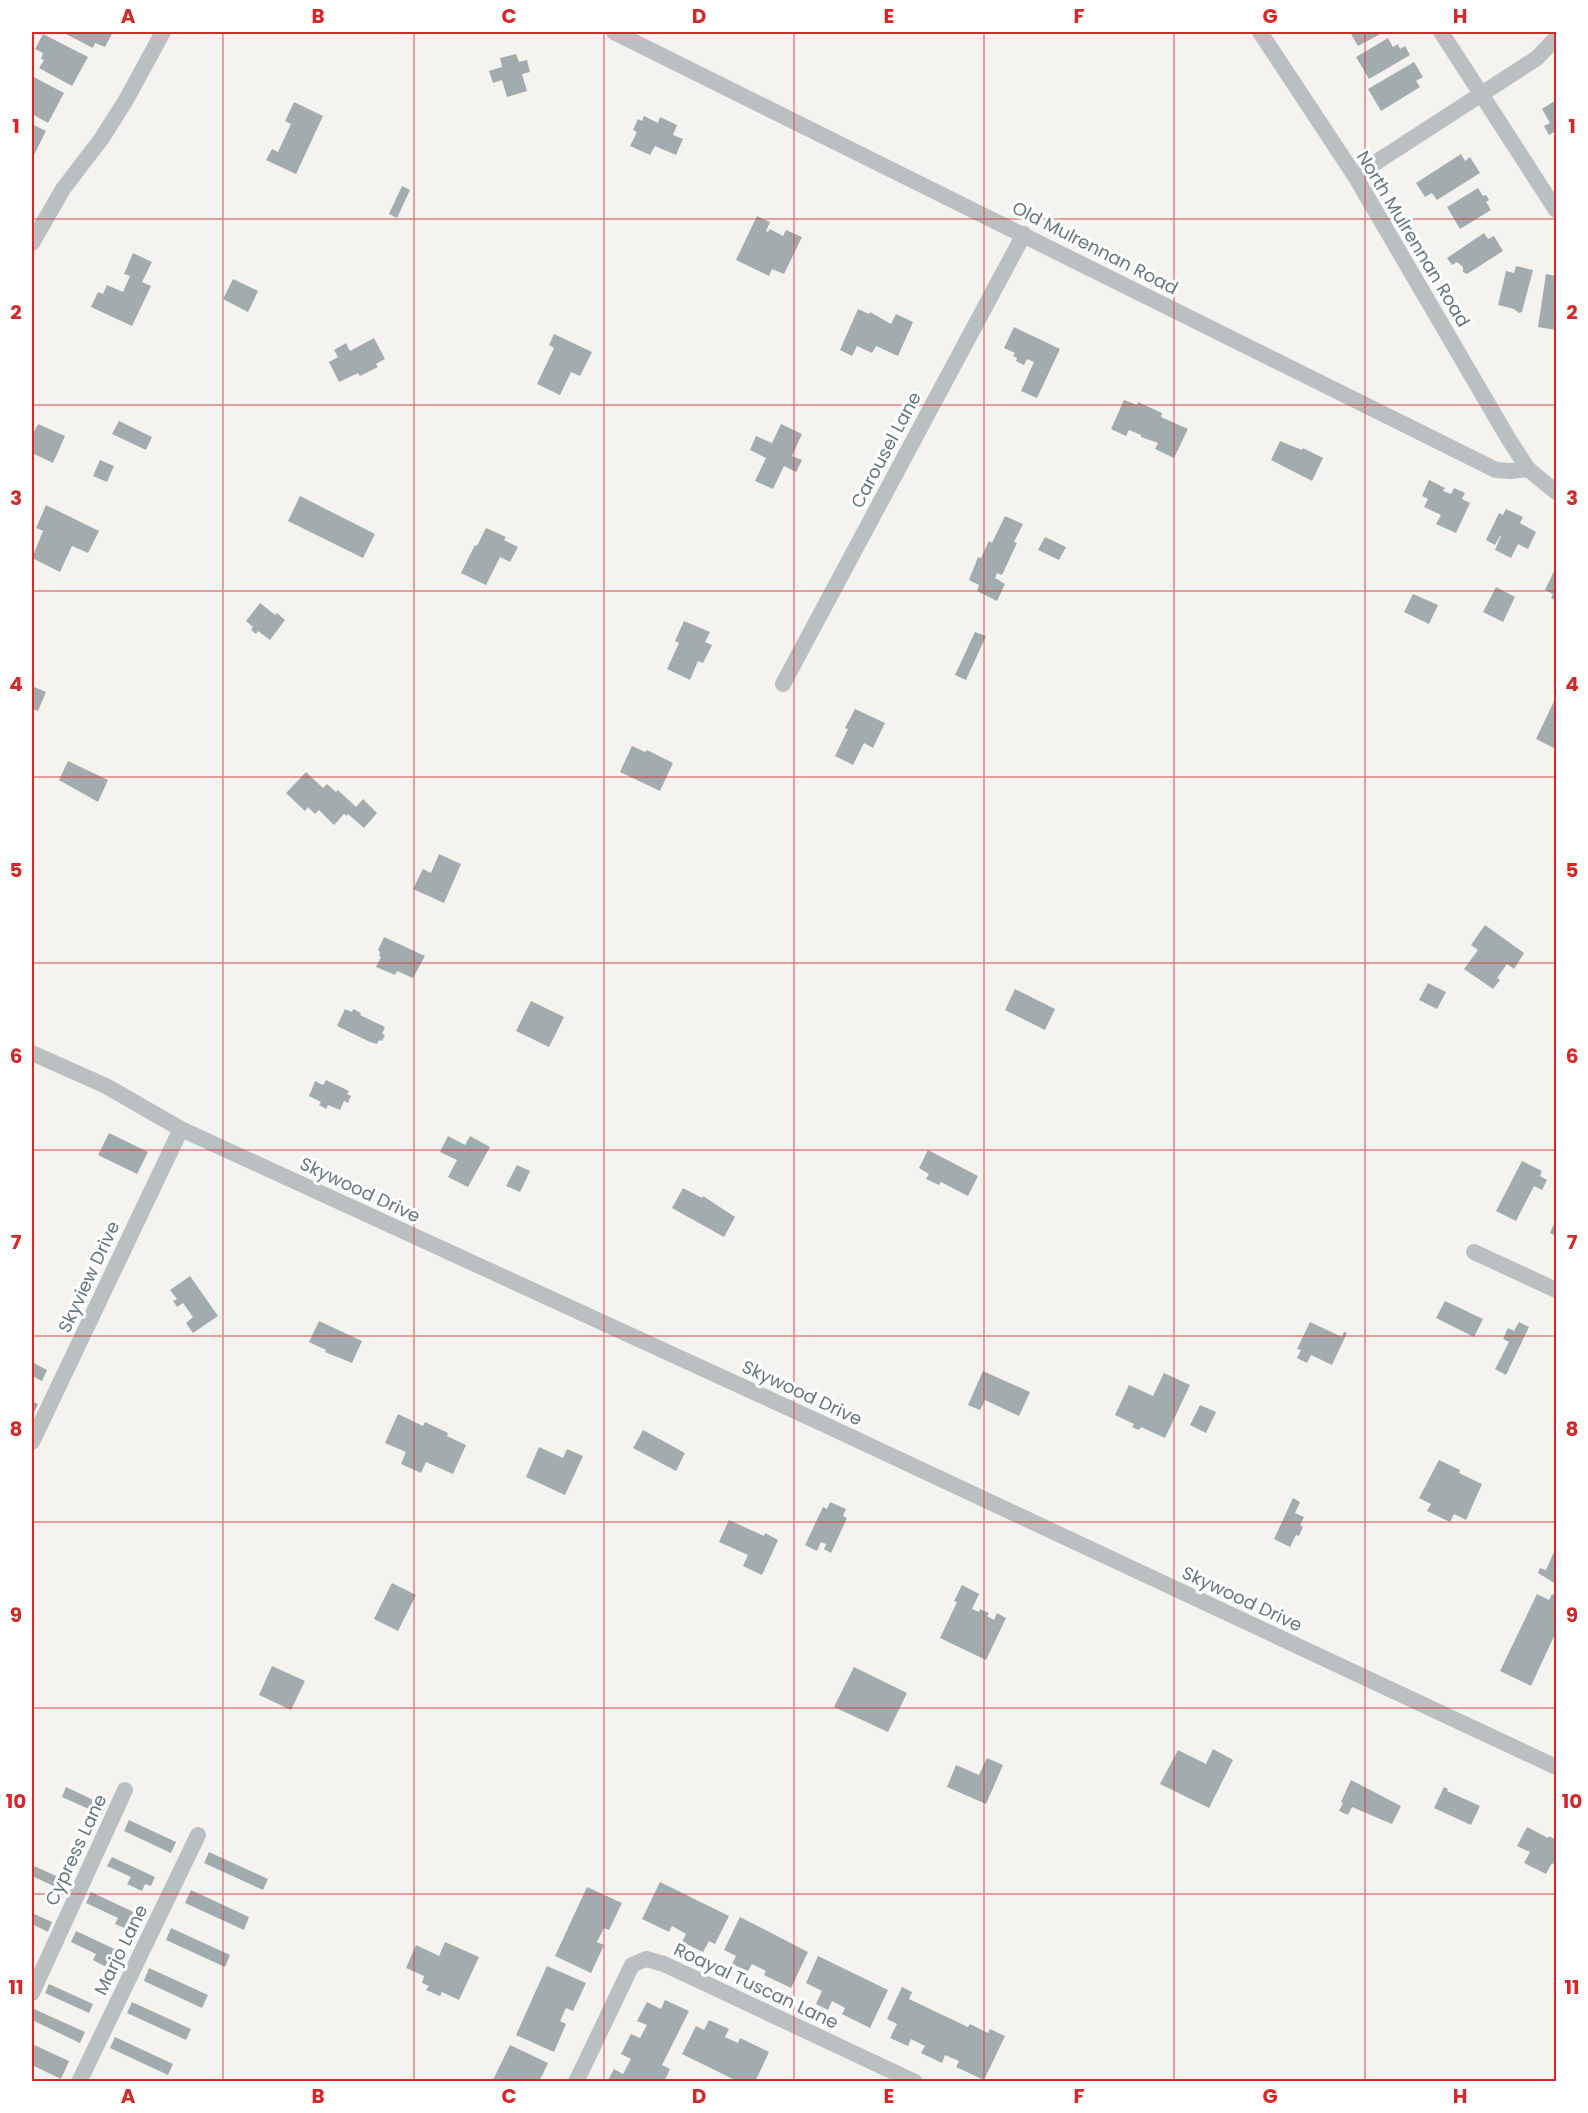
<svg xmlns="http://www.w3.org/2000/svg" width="1588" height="2113" viewBox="0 0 1588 2113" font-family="Poppins,sans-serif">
	<rect width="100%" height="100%" fill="#f4f3f0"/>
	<!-- building -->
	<path fill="#a2acaf" d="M62 32H113L105 47 95 43 93 48Z
		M1350 32H1384L1358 46Z
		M43 34 88 57 72 86 39 68 44 60 41 59 43 53 35 49Z
		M1388 38 1393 47 1398 44 1400 49 1405 46 1410 55 1369 79 1356 57Z
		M516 54 519 62 527 60 530 72 522 74 527 91 507 97 502 80 493 83 489 71 502 67 500 58Z
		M1414 62 1423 77 1416 81 1420 87 1381 111 1368 89Z
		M32 76 64 93 48 123 32 114Z
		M1556 100V131L1549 135 1544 126 1550 123 1542 109Z
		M294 102 323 116 296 174 266 160 272 149 278 152 291 124 285 121Z
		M644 116 658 123 660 117 677 125 673 135 683 139 676 155 655 146 650 155 630 146 637 132 633 130 638 119 642 121Z
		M32 124 46 131 32 159Z
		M1461 154 1465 161 1470 157 1480 173 1437 200 1432 193 1425 197 1416 183Z
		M402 186 410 190 397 218 389 214Z
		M1478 188 1483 196 1486 195 1489 200 1486 202 1491 210 1460 229 1447 207Z
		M757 216 770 222 766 231 768 232 770 229 783 236 786 230 802 237 784 274 772 269 769 276 736 260Z
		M1484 233 1488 239 1494 236 1503 251 1467 274 1463 272V267L1457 262 1452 265 1447 258Z
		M133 253 152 262 142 282 151 286 132 326 91 307 98 292 103 294 107 285 123 292 130 276 124 274Z
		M1516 266 1533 270 1522 312 1519 313 1514 309 1498 305 1506 271 1514 273Z
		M1546 274 1556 276V330L1538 327Z
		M233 279 258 291 248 312 223 299Z
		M858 309 869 314 870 312 891 324 896 314 913 322 898 356 876 346 872 353 857 346 852 356 840 350Z
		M1014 327 1060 349 1037 398 1021 391 1034 362 1027 359 1024 365 1016 361 1017 358 1013 356 1015 353 1004 348Z
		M554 334 592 352 580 376 571 372 560 395 537 384 554 348 549 345Z
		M374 338 385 359 376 364 378 367 360 376 358 373 339 382 329 362 338 357 334 350 346 343 350 351Z
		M1124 400 1137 405 1138 402 1162 413 1161 417 1188 429 1174 458 1155 449 1158 443 1141 437V435L1129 430 1126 436 1111 429Z
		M119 421 152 437 146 450 112 434Z
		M38 424 65 436 53 463 32 453V435Z
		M781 424 802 434 792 456 802 460 796 472 784 466 773 489 755 481 766 458 750 450 756 436 772 443Z
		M1280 441 1302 450 1303 448 1323 458 1312 481 1271 460Z
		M100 460 114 466 107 482 93 476Z
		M1429 480 1445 488 1443 491 1451 494 1454 488 1465 493 1462 499 1470 503 1456 533 1436 524 1441 515 1424 507 1428 499 1422 496Z
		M300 496 375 534 363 558 288 521Z
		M46 505 99 531 88 553 72 546 60 572 32 558 43 531 36 528Z
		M1506 509 1523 517 1520 523 1536 532 1528 549 1518 544 1511 558 1495 550 1501 536H1500L1495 545 1486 540 1499 513 1503 515Z
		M1005 516 1023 524 1014 542 1017 543 1002 575 997 573 995 578 1005 584 997 601 977 591 979 585 969 580 978 557 981 558 989 541 992 543Z
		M486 528 506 537 504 540 518 547 510 562 500 557 486 585 461 573 475 545 477 546Z
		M1045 537 1066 547 1059 560 1038 550Z
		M1556 567V601L1551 598 1553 594 1545 590Z
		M1496 587 1515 597 1503 622 1483 612Z
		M1413 594 1438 605 1429 624 1404 612Z
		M260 603 275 615 277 613 285 620 270 640 258 631 256 634 251 630 253 627 246 621Z
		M684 621 710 632 705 642 712 645 703 663 698 661 690 680 667 669 679 643 675 641Z
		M975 632 986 636 966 680 955 675Z
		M32 686 46 692 38 711 32 709Z
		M1556 697V749L1536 739Z
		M855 709 885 723 873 748 864 743 853 765 835 756 848 729 845 728Z
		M632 746 645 752 647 750 673 763 660 791 620 772Z
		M68 761 108 780 98 802 59 780Z
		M306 772 323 788 327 784 336 792 338 790 356 807 363 799 377 813 364 828 348 814 347 816 344 814 334 825 319 810 315 814 308 807 305 811 286 793Z
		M439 854 461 864 444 903 413 889 423 869 431 873Z
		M1485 925 1524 953 1514 969 1507 964 1497 978 1500 980 1493 989 1464 969 1478 950 1471 945Z
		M384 937 425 956 413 978 397 971 395 975 376 967 381 957 379 956 380 952 378 950Z
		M1428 983 1446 992 1437 1009 1419 1000Z
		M1015 989 1055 1009 1045 1030 1005 1010Z
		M531 1001 564 1017 549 1047 516 1031Z
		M345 1009 352 1012 353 1009 361 1013 360 1015 385 1027 382 1034 385 1035 382 1041 379 1040 377 1044 370 1042 337 1026Z
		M326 1080 349 1091 347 1094 351 1096 348 1103 344 1101 340 1110 328 1105 326 1109 319 1105 321 1102 309 1096 315 1081 323 1085Z
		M109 1133 148 1152 137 1174 98 1155Z
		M448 1136 465 1145 470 1136 490 1147 468 1187 448 1177 457 1160 440 1152Z
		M928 1150 978 1176 968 1196 941 1182 939 1185 926 1179 929 1174 919 1168Z
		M1522 1161 1542 1171 1540 1176 1547 1180 1542 1190 1534 1186 1516 1221 1496 1211Z
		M517 1165 530 1171 520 1192 506 1186Z
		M683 1188 702 1198 703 1196 735 1217 724 1237 672 1208Z
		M1556 1219V1236L1550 1233Z
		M190 1276 218 1316 193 1333 186 1323 193 1317 183 1303 177 1307 173 1301 177 1299 170 1290Z
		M1445 1301 1483 1319 1474 1337 1436 1318Z
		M319 1321 362 1341 352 1363 325 1352 326 1350 309 1342Z
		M1310 1322 1342 1337 1344 1332 1347 1333 1332 1365 1311 1355 1307 1363 1297 1358 1301 1350 1297 1349Z
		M1519 1322 1529 1327 1506 1375 1495 1369 1509 1342 1503 1339 1508 1328 1514 1331Z
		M32 1362 47 1370 42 1381 32 1376Z
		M983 1371 1030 1392 1019 1416 985 1400 980 1410 968 1405Z
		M1164 1373 1190 1385 1165 1438 1141 1427 1139 1430 1132 1427 1134 1424 1115 1415 1129 1385 1153 1396Z
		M32 1401 38 1404 32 1417Z
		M1200 1405 1216 1412 1206 1433 1190 1425Z
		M398 1414 423 1426 425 1422 448 1433 447 1436 466 1445 453 1474 426 1462 421 1473 401 1464 406 1452 385 1443Z
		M643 1430 685 1453 676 1471 633 1448Z
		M539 1447 563 1458 567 1449 583 1456 565 1495 526 1477Z
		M1439 1460 1460 1470 1459 1473 1482 1484 1466 1520 1454 1514 1450 1522 1427 1511 1431 1504 1419 1498Z
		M1293 1498 1300 1502 1295 1513 1304 1517 1300 1525 1303 1527 1299 1536 1296 1535 1290 1547 1274 1539Z
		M830 1502 846 1509 843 1516 847 1518 831 1553 824 1549 826 1544 821 1542 817 1551 805 1545 823 1507 827 1509Z
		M729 1520 764 1536 765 1533 778 1540 762 1575 743 1566 748 1555 719 1542Z
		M1556 1547V1584L1538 1573 1540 1568 1546 1570Z
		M392 1583 416 1595 398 1631 374 1619Z
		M962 1585 979 1594 972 1609 979 1612 980 1609 989 1613 987 1616 994 1620 997 1613 1006 1618 986 1660 940 1638 957 1602 954 1601Z
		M1537 1594 1549 1600 1552 1594 1556 1596V1632L1531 1686 1500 1671Z
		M272 1666 305 1681 291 1710 259 1695Z
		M854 1667 907 1693 888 1732 834 1707Z
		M1213 1749 1233 1760 1209 1808 1160 1784 1178 1750 1206 1764Z
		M987 1758 1003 1765 986 1804 947 1787 956 1765 979 1775Z
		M1351 1780 1401 1806 1392 1824 1352 1807 1348 1815 1339 1811 1343 1803 1341 1802Z
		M66 1787 106 1806 102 1815 62 1797Z
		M1444 1787 1448 1789 1447 1791 1480 1806 1471 1825 1434 1808Z
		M129 1820 176 1842 171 1853 124 1831Z
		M1527 1827 1548 1838 1549 1836 1556 1840V1866L1552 1863 1546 1874 1524 1863 1530 1852 1517 1846Z
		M209 1852 268 1879 263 1890 204 1863Z
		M112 1857 155 1877 151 1886 145 1884 142 1891 127 1884 131 1877 107 1866Z
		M32 1865 67 1881 62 1890 32 1876Z
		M660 1882 729 1916 715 1944 709 1941 703 1952 682 1942 686 1934 672 1926 669 1932 642 1919Z
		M587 1887 622 1903 609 1930 604 1928 597 1942 604 1945 591 1973 555 1956Z
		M191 1890 249 1917 244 1930 185 1903Z
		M91 1892 142 1916 140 1922 137 1927 132 1924 129 1930 115 1924 118 1918 86 1903Z
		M32 1913 52 1922 48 1932 32 1924Z
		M740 1917 808 1952 791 1988 764 1975 766 1971 752 1964 748 1971 732 1964 736 1956 724 1950Z
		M171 1928 230 1955 225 1967 166 1940Z
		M76 1931 123 1953 118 1964 111 1961 108 1968 93 1960 96 1954 71 1942Z
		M445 1942 479 1957 459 2000 442 1992 440 1996 426 1990 429 1986 422 1983 424 1976 406 1968 416 1945 439 1956Z
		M818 1956 888 1990 870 2028 842 2014 845 2008 832 2001 828 2010 816 2004 822 1991 806 1983Z
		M547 1966 586 1983 573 2011 566 2008 560 2021 566 2024 554 2052 516 2035Z
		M149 1968 208 1995 202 2008 144 1981Z
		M49 1984 93 2004 89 2013 45 1993Z
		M902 1987 912 1992 909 1999 968 2027 970 2024 988 2033 990 2029 1005 2036 984 2080 956 2067 959 2061 945 2055 942 2063 921 2053 925 2046 911 2039 908 2046 890 2038 897 2024 887 2019Z
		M665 2000 689 2011 662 2065 670 2069 664 2082H607L614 2069 623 2074 631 2059 621 2054 631 2034 640 2038 647 2025 637 2021 647 2002 661 2009Z
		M132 2002 191 2029 186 2040 127 2013Z
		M34 2009 85 2032 80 2043 32 2020Z
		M709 2020 729 2029 725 2037 738 2043 740 2038 769 2052 755 2082H739L682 2054 696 2026 704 2030Z
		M115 2037 173 2064 168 2075 110 2048Z
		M32 2044 69 2061 61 2079 32 2065Z
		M510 2045 548 2063 539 2082H492Z"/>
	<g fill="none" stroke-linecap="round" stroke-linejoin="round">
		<!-- street -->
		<path stroke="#bac0c2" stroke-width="16" d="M614 32 1496 470 1511 471 1528 469
			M1260 32 1355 176 1508 438 1528 469 1556 492
			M1441 32 1556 210
			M1355 176 1537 58 1556 38
			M32 243 63 189 102 138 126 100 163 32
			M783 684 1024 234
			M32 1053 106 1086 181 1129 817 1421 1556 1767
			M1474 1252 1556 1290
			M32 1442 181 1129
			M32 1993 125 1790
			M79 2082 198 1835
			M576 2082 632 1965 646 1959 664 1964 915 2082"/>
	</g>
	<!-- grid -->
	<path fill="none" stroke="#d62828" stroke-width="1.5" stroke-opacity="0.55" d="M223 32V2082M414 32V2082M604 32V2082M794 32V2082M984 32V2082M1174 32V2082M1365 32V2082M32 219H1556M32 405H1556M32 591H1556M32 777H1556M32 963H1556M32 1150H1556M32 1336H1556M32 1522H1556M32 1708H1556M32 1894H1556"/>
	<g text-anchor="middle" stroke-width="6" stroke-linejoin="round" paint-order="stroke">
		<!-- street labels -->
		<g font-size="18" fill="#64777f" stroke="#fff">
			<text transform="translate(1413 239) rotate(59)" y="6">North Mulrennan Road</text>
			<text transform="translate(1095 248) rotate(27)" y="6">Old Mulrennan Road</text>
			<text transform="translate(886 450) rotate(-62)" y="6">Carousel Lane</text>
			<text transform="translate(360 1190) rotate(25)" y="6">Skywood Drive</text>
			<text transform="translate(89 1277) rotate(-65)" y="6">Skyview Drive</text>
			<text transform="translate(802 1393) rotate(25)" y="6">Skywood Drive</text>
			<text transform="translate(1242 1599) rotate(25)" y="6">Skywood Drive</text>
			<text transform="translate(76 1850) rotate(-65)" y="6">Cypress Lane</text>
			<text transform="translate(121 1950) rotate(-64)" y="6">Marjo Lane</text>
			<text transform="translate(756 1986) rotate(25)" y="6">Roayal Tuscan Lane</text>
		</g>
	</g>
	<!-- border -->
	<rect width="1588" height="2113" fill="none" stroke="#ffffff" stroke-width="66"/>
	<rect x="33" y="33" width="1522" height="2047" fill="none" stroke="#d62828" stroke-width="2"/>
	<g font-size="20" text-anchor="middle" font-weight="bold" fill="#d62828">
		<text x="128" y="23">A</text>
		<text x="318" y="23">B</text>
		<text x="509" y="23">C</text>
		<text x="699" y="23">D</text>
		<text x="889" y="23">E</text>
		<text x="1079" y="23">F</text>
		<text x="1270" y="23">G</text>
		<text x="1460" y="23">H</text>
		<text x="16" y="133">1</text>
		<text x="1572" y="133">1</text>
		<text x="16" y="319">2</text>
		<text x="1572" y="319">2</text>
		<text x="16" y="505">3</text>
		<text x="1572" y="505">3</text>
		<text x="16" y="691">4</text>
		<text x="1572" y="691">4</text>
		<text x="16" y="877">5</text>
		<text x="1572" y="877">5</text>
		<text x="16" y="1063">6</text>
		<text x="1572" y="1063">6</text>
		<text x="16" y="1249">7</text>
		<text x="1572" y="1249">7</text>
		<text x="16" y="1436">8</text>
		<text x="1572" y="1436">8</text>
		<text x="16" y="1622">9</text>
		<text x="1572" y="1622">9</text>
		<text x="16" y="1808">10</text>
		<text x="1572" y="1808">10</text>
		<text x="16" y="1994">11</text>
		<text x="1572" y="1994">11</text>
		<text x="128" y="2103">A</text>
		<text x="318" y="2103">B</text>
		<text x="509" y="2103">C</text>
		<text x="699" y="2103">D</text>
		<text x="889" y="2103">E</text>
		<text x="1079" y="2103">F</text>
		<text x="1270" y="2103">G</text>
		<text x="1460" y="2103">H</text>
	</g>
</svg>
